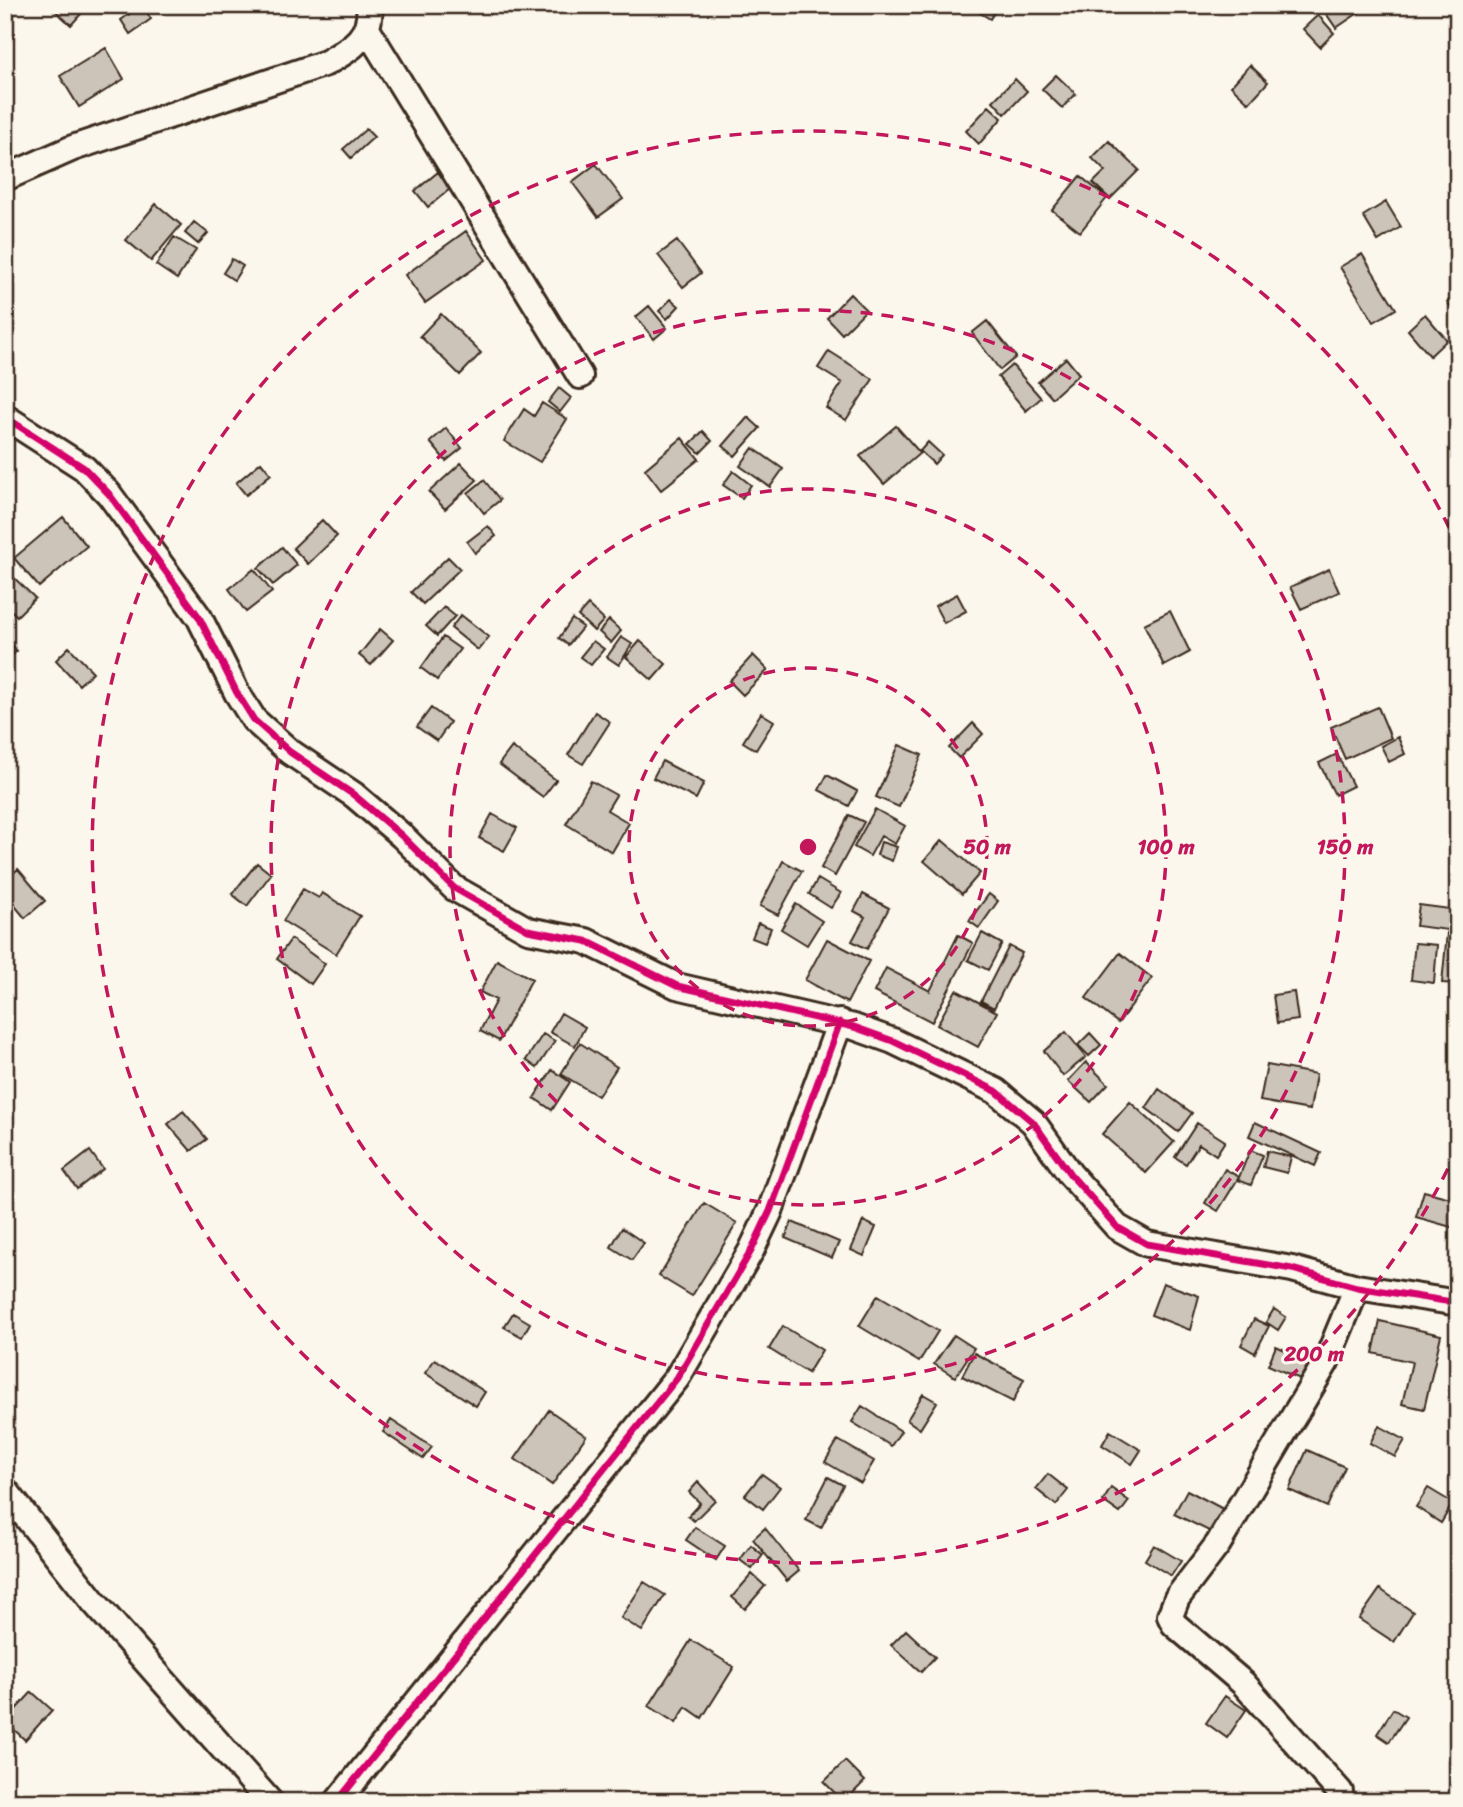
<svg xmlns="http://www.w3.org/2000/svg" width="1463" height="1807" viewBox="0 0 1463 1807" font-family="Sriracha,sans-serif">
	<rect width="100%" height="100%" fill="#fbf7ec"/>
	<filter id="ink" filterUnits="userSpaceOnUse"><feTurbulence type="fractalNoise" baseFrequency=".0143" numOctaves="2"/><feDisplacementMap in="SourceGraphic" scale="14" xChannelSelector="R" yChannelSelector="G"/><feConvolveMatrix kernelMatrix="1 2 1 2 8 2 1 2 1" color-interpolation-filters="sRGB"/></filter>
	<g filter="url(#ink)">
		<!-- building -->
		<path fill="#ccc4b9" stroke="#3b2a1e" stroke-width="2" d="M49 5H89L71 25Z
			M142 5 151 19 130 34 121 20Z
			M981 5H999L990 19 977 11Z
			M1329 5H1370L1336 28 1323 9Z
			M1318 15 1334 33 1320 47 1303 29Z
			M106 48 124 79 79 107 60 76Z
			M1250 65 1268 82 1249 103 1231 86Z
			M1056 75 1076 94 1062 108 1042 89Z
			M1015 79 1027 91 1005 114 993 101Z
			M989 106 1002 118 979 144 966 131Z
			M366 129 374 137 351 158 343 149Z
			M1109 141 1139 170 1110 199 1093 183 1105 171 1092 158Z
			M596 164 623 199 598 217 572 182Z
			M438 172 451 188 428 207 415 191Z
			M1080 176 1107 198 1080 232 1052 210Z
			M1386 202 1401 227 1378 241 1363 216Z
			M156 204 181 225 151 261 126 240Z
			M194 222 208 233 198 244 185 233Z
			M466 231 486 260 425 303 405 275Z
			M174 237 196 250 177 279 156 265Z
			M677 241 701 273 683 287 658 255Z
			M1362 254 1396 309 1374 322 1340 267Z
			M232 259 243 266 234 280 223 273Z
			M1458 293V316L1447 302Z
			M850 294 866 310 842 334 827 318Z
			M671 299 679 306 667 319 659 311Z
			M649 306 667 328 654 339 636 317Z
			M441 314 481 353 460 375 420 336Z
			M1425 314 1447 340 1430 356 1408 330Z
			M987 321 1016 357 1000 370 972 333Z
			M829 351 873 379 846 420 826 408 842 383 818 368Z
			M1066 358 1079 374 1052 398 1038 382Z
			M1012 365 1041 398 1026 411 998 377Z
			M559 388 571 398 560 412 548 402Z
			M542 403 567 419 540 462 504 441 524 409 534 416Z
			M748 417 760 428 735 456 723 446Z
			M896 426 920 453 884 484 860 456Z
			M446 428 462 448 446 461 430 442Z
			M703 431 712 441 700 453 690 444Z
			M682 438 699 459 661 490 645 469Z
			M928 442 942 455 934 464 920 451Z
			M753 448 783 469 770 487 740 466Z
			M261 462 271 474 246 495 236 483Z
			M461 463 477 480 445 509 429 492Z
			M733 471 751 485 742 498 723 485Z
			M484 480 500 500 484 513 468 493Z
			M63 517 87 546 39 587 14 558Z
			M322 520 337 536 308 564 293 548Z
			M488 526 496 536 475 553 467 542Z
			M282 547 297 565 273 585 258 568Z
			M448 557 460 569 423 604 411 592Z
			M5 569 35 598 17 616 5 605Z
			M254 569 272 592 246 612 229 589Z
			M1329 569 1339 592 1301 609 1290 587Z
			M957 594 966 611 944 623 935 606Z
			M588 605 604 620 594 631 578 616Z
			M444 607 455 616 437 636 426 626Z
			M1170 611 1190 652 1164 666 1144 624Z
			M461 615 489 637 478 650 451 628Z
			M572 619 583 627 568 645 559 638Z
			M609 620 621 631 611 643 599 632Z
			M380 629 393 640 371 665 359 655Z
			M5 637 17 651 5 661Z
			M443 637 460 649 437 680 421 668Z
			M621 637 632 644 619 665 607 657Z
			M593 641 604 649 591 665 580 657Z
			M640 641 666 664 652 680 626 657Z
			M69 647 93 672 79 685 56 660Z
			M753 655 768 670 743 695 729 681Z
			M1378 707 1391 738 1345 759 1331 727Z
			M431 708 450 722 437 741 417 727Z
			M595 712 610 722 583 764 568 755Z
			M761 713 774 721 756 750 743 742Z
			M973 723 983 734 959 758 949 748Z
			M1398 737 1405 754 1389 762 1381 746Z
			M899 745 922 755 899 807 876 797Z
			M512 747 556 780 543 797 499 764Z
			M1337 754 1353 786 1335 795 1319 763Z
			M662 761 704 783 696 799 653 778Z
			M827 775 857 791 849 806 819 790Z
			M591 781 616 795 607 810 629 823 612 852 566 824Z
			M875 809 905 826 895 844 881 836 870 856 854 847Z
			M492 814 517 828 504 851 479 838Z
			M849 815 864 822 835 876 821 868Z
			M942 840 980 873 962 894 924 861Z
			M881 842 897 847 892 861 877 855Z
			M783 861 802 871 778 915 760 906Z
			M257 863 271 874 247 906 232 894Z
			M18 869 45 901 25 918 5 894V880Z
			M818 879 841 893 831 908 809 894Z
			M303 889 319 898 322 893 360 916 336 954 283 921Z
			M863 894 889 908 867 949 852 941 865 917 854 911Z
			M989 894 998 901 979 928 969 921Z
			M796 904 822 921 807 945 781 929Z
			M1419 905 1458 910 1455 931 1416 926Z
			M758 923 771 928 765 943 752 938Z
			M982 933 1002 944 988 970 968 960Z
			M1447 933 1458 934V984L1442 983Z
			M958 935 973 943 932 1022 874 992 886 968 930 991Z
			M291 939 325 964 311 984 277 959Z
			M827 939 869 961 847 1003 805 980Z
			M1415 943 1437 945 1434 983 1411 980Z
			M1009 946 1022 953 994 1008 981 1001Z
			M1120 953 1152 978 1118 1023 1086 998Z
			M497 960 532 979 499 1041 480 1031 496 1000 480 992Z
			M956 990 997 1012 978 1047 937 1025Z
			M1294 992 1298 1020 1277 1023 1273 995Z
			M561 1013 585 1027 575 1046 550 1032Z
			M1066 1032 1086 1057 1063 1076 1044 1051Z
			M1090 1033 1101 1045 1089 1056 1078 1045Z
			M543 1034 555 1041 537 1068 526 1060Z
			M580 1043 617 1067 598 1096 561 1074Z
			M1086 1062 1108 1084 1091 1102 1068 1081Z
			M1267 1065 1316 1074 1310 1110 1260 1101Z
			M552 1070 570 1082 552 1110 534 1098Z
			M1159 1089 1192 1113 1178 1132 1146 1108Z
			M1130 1102 1174 1142 1146 1173 1102 1134Z
			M183 1111 207 1139 191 1151 168 1124Z
			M1255 1122 1321 1153 1315 1166 1249 1136Z
			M1197 1123 1225 1141 1216 1155 1199 1144 1186 1164 1175 1157Z
			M1250 1150 1263 1155 1251 1185 1238 1180Z
			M90 1151 103 1169 77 1189 64 1171Z
			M1267 1151 1291 1157 1287 1173 1263 1167Z
			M1225 1169 1239 1177 1218 1211 1205 1203Z
			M1424 1191 1458 1200V1229L1416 1217Z
			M704 1203 737 1223 692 1296 659 1276Z
			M863 1221 876 1227 864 1256 851 1250Z
			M792 1222 839 1242 832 1258 785 1238Z
			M622 1228 644 1243 632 1260 611 1247Z
			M1163 1283 1199 1296 1190 1330 1151 1315Z
			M878 1295 938 1331 919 1362 859 1326Z
			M1274 1309 1286 1317 1278 1330 1266 1322Z
			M513 1313 530 1323 522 1337 504 1327Z
			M1254 1319 1269 1326 1255 1353 1241 1345Z
			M1380 1321 1441 1335 1424 1409 1402 1404 1412 1362 1373 1353Z
			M783 1326 822 1350 808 1373 769 1349Z
			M954 1335 974 1348 955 1377 934 1364Z
			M1276 1346 1316 1364 1307 1382 1268 1365Z
			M974 1353 1024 1379 1013 1402 962 1376Z
			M435 1359 485 1392 476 1406 425 1373Z
			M923 1394 937 1402 920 1429 907 1420Z
			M862 1406 901 1431 891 1446 852 1422Z
			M549 1410 586 1436 552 1485 515 1459Z
			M391 1420 432 1447 423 1459 383 1432Z
			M1379 1426 1405 1440 1395 1457 1370 1443Z
			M1110 1431 1141 1450 1132 1464 1102 1445Z
			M838 1440 874 1461 861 1483 825 1462Z
			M1307 1450 1345 1467 1327 1507 1289 1490Z
			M762 1474 780 1487 763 1509 745 1495Z
			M1048 1474 1068 1490 1056 1505 1036 1489Z
			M828 1477 843 1485 821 1528 806 1520Z
			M698 1482 715 1500 694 1521 688 1516 700 1503 689 1492Z
			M1111 1488 1129 1501 1120 1513 1103 1501Z
			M1428 1488 1453 1503 1441 1523 1416 1507Z
			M1187 1490 1223 1509 1211 1532 1174 1514Z
			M695 1527 725 1546 716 1560 686 1540Z
			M765 1528 799 1571 787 1581 753 1539Z
			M751 1545 763 1555 752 1569 740 1560Z
			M1154 1545 1181 1561 1171 1576 1145 1560Z
			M752 1574 765 1586 745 1609 732 1597Z
			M644 1582 665 1595 642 1631 621 1618Z
			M1380 1589 1413 1612 1394 1642 1359 1619Z
			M906 1630 935 1657 921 1672 891 1645Z
			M691 1640 734 1667 702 1718 686 1707 676 1723 649 1706Z
			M32 1692 52 1710 25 1740 5 1721Z
			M1225 1696 1246 1710 1227 1738 1206 1723Z
			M1393 1709 1406 1717 1389 1742 1377 1734Z
			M845 1761 865 1781 844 1802 824 1782Z"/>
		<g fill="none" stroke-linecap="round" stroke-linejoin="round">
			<!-- street casing -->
			<g stroke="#3b2a1e" stroke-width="30">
				<path id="street" d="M367 29 580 376
					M5 178 73 148 326 63C350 49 373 37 369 5
					M5 417 84 468 109 494 199 617 237 693 254 720 290 752 354 795 402 836 454 888 528 930 586 941 677 986 854 1027 893 1041 996 1091 1033 1122 1070 1174 1117 1227 1147 1244 1292 1269 1357 1287 1458 1303
					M5 1490 93 1601 270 1802
					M1340 1792 1243 1683 1174 1624 1170 1616 1177 1598 1218 1544 1326 1362 1357 1287
					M337 1802 677 1378 751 1251 770 1211 840 1022"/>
			</g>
			<!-- street -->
			<use href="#street" stroke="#fbf7ec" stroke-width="24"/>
			<!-- cycleway casing -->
			<g stroke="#fbf7ec" stroke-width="11">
				<path id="cycleway" d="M5 417 84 468 109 494 199 617 237 693 254 720 290 752 354 795 402 836 454 888 528 930 586 941 677 986 854 1027 893 1041 996 1091 1033 1122 1070 1174 1117 1227 1147 1244 1292 1269 1357 1287 1458 1303
					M337 1802 677 1378 751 1251 770 1211 840 1022"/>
			</g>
			<!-- cycleway -->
			<use href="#cycleway" stroke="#d6006c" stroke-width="7"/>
		</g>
	</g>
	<!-- distance rings -->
	<g fill="none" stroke="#c2185b" stroke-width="3.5" stroke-dasharray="12 9">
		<circle cx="808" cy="847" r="179"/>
		<circle cx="808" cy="847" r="358"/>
		<circle cx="808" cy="847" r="537"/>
		<path d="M1457 1150A716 716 0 1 1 1457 544"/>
	</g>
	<circle cx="808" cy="847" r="10" fill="#c2185b" stroke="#fbf7ec" stroke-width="3.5"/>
	<g font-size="21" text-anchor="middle" font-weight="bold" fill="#c2185b" stroke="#fbf7ec" stroke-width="6" stroke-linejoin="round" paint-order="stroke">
		<text x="987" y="854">50 m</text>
		<text x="1166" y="854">100 m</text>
		<text x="1345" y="854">150 m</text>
		<text x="1314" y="1361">200 m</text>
	</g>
	<!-- margin -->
	<rect width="1463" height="1807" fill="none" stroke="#fbf7ec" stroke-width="28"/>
	<rect x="14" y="14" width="1435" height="1779" fill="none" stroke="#3b2a1e" stroke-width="2.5" filter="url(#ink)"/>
</svg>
